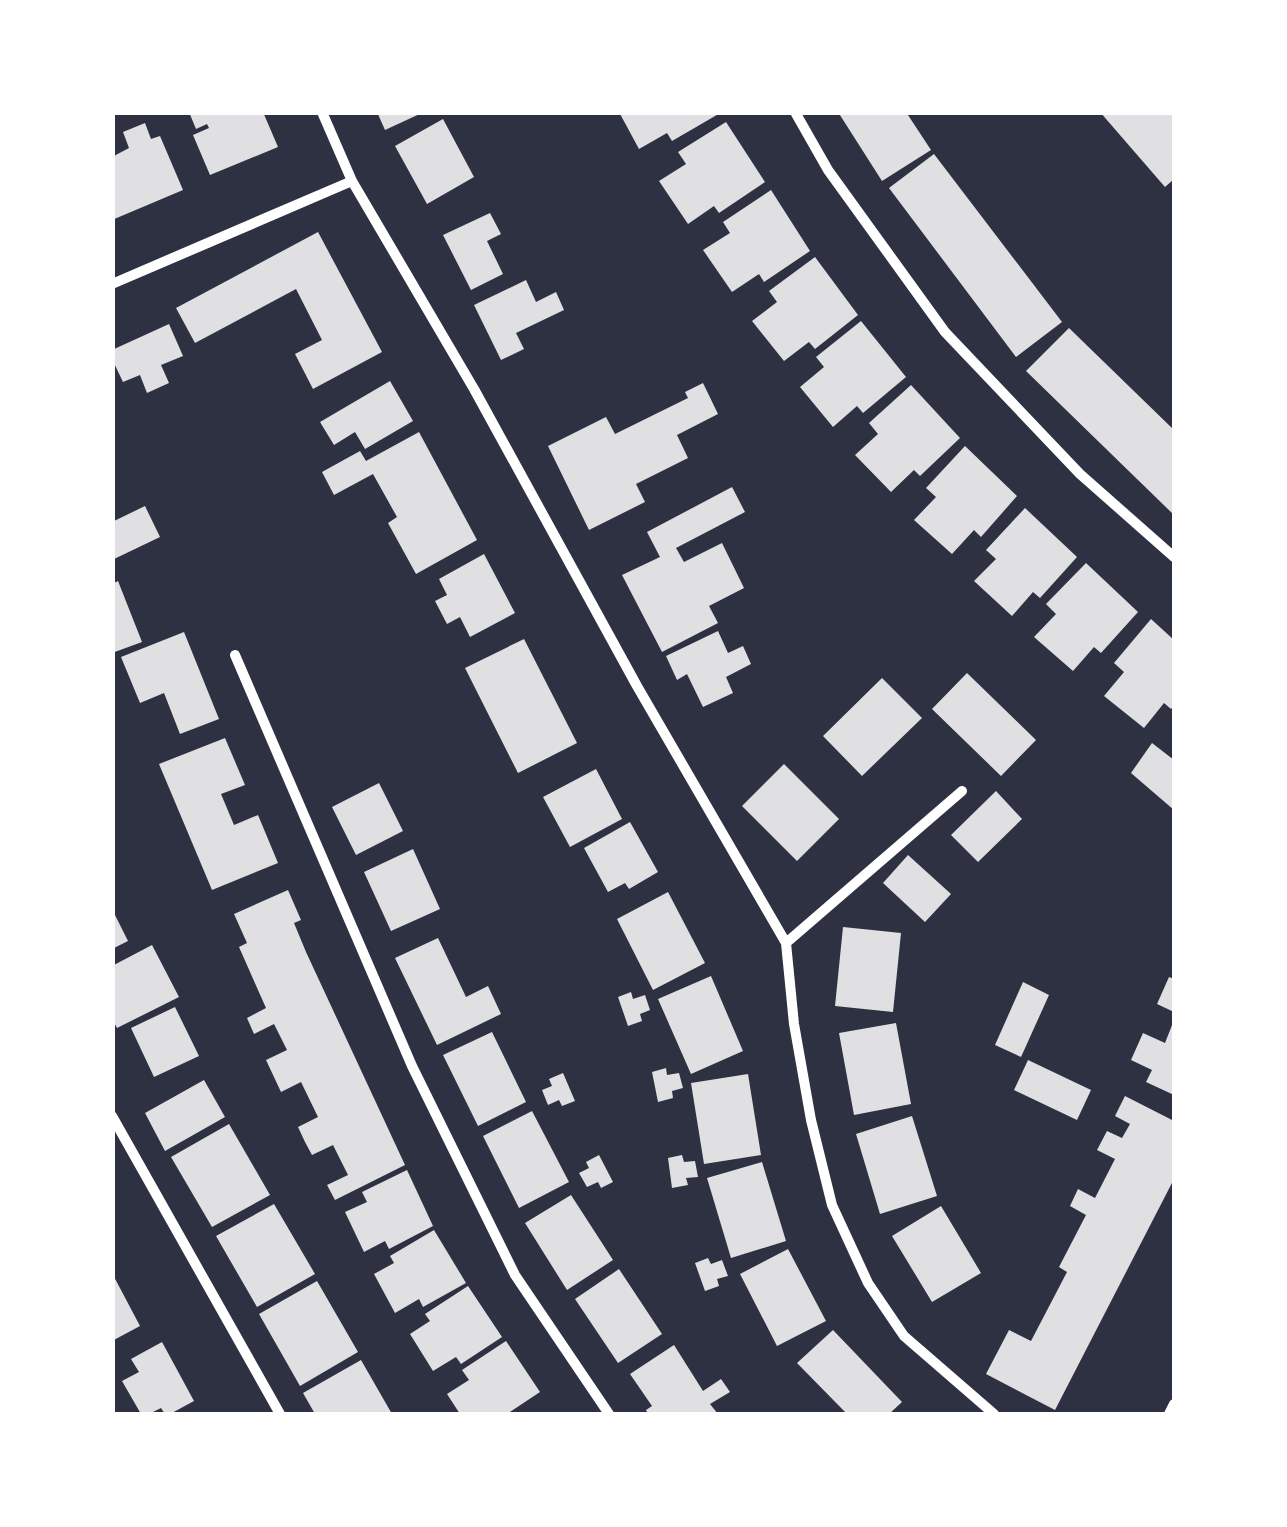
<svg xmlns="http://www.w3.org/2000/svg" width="1287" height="1527" viewBox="0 0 1287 1527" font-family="Mulish,sans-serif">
	<rect width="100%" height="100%" fill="#2d3142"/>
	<!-- building -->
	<path fill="#e0e0e3" d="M189 112H263L278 147 210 175 193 135 209 128 207 124 196 129Z
		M377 112H424L385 130Z
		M619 112H722L672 141 667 133 639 149Z
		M838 112H906L931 150 882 181Z
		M1100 112H1174V179L1165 187Z
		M443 119 474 177 427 204 395 146Z
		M726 122 765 182 719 213 714 206 688 224 659 181 686 164 678 152Z
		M145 123 151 139 160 136 183 190 112 220V157L129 148 123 132Z
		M934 154 1062 322 1016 357 889 188Z
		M771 190 810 251 764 282 759 274 732 292 703 250 730 233 723 222Z
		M490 213 501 234 487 241 503 274 471 290 443 235Z
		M318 232 382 352 313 389 295 354 322 340 296 289 195 343 176 308Z
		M815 257 858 315 815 349 809 342 784 361 752 321 777 302 769 291Z
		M526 280 536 302 556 292 564 310 516 333 524 349 501 360 474 305Z
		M861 321 906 377 863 413 857 406 833 427 800 387 824 367 816 357Z
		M169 324 183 356 161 365 169 383 147 393 140 375 123 382 112 359V350Z
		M1069 328 1174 430V515L1026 371Z
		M390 381 413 421 365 449 355 432 334 445 320 422Z
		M703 383 718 414 677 435 688 458 636 484 645 502 589 530 548 446 606 417 615 434 688 398 685 392Z
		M911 385 960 438 920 476 914 470 891 492 855 455 878 434 869 423Z
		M419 432 477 540 416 574 388 523 397 517 373 474 334 495 322 472 360 451 366 461Z
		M965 446 1017 496 981 537 974 530 952 554 914 520 936 497 926 488Z
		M732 487 745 512 676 548 684 562 722 543 744 588 709 606 718 623 662 652 622 575 660 557 647 532Z
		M145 506 160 537 112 560V522Z
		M1025 508 1077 557 1040 598 1033 592 1012 616 974 581 996 559 986 550Z
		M484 554 515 613 470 637 460 617 447 624 435 601 447 595 439 579Z
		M1086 563 1138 612 1101 653 1094 647 1073 671 1034 637 1056 614 1046 604Z
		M118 581 142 642 112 653V584Z
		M1151 619 1174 640V705L1171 709 1164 703 1144 728 1104 696 1124 672 1114 663Z
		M718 631 728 653 743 646 751 664 726 677 733 693 703 707 687 674 677 680 666 656Z
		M184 632 219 719 180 734 164 693 140 703 121 657Z
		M524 639 577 743 518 773 465 668Z
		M967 673 1036 740 1001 776 932 709Z
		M882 678 922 718 862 776 823 736Z
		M225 738 245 785 221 794 234 825 258 815 278 863 212 890 159 764Z
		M1152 743 1174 760V810L1131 773Z
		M784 764 839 819 797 861 742 806Z
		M596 769 622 819 570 847 543 797Z
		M379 783 403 831 356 855 332 807Z
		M996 791 1022 819 978 862 951 835Z
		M630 822 658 872 629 889 625 883 608 892 584 848Z
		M413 849 440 909 391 931 364 872Z
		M908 855 951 894 925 922 883 883Z
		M288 890 301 920 294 923 306 952 405 1165 335 1200 327 1185 348 1175 333 1145 312 1155 305 1142 298 1127 318 1117 301 1082 281 1092 266 1060 287 1050 274 1024 254 1034 247 1018 266 1008 239 947 247 943 234 914Z
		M668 892 705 963 653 990 617 919Z
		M112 909 128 941 112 949Z
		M843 927 901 933 893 1012 835 1006Z
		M438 938 466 997 488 986 501 1014 437 1045 395 958Z
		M152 945 179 997 117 1028 112 1019V966Z
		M711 976 743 1051 691 1074 658 999Z
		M1169 977 1174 979V1012L1157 1004Z
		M1023 982 1049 995 1021 1057 995 1045Z
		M631 992 633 999 645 995 650 1010 640 1014 642 1021 628 1026 618 997Z
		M175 1007 199 1056 154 1077 131 1028Z
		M1174 1020V1095L1146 1082 1152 1070 1131 1060 1143 1033 1165 1043Z
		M896 1023 911 1104 854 1115 839 1033Z
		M492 1032 526 1102 478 1126 443 1055Z
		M1028 1060 1091 1090 1077 1120 1014 1090Z
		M666 1068 667 1075 679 1073 683 1088 672 1091 673 1098 658 1102 652 1072Z
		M563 1073 575 1101 562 1106 559 1100 548 1105 542 1090 552 1086 549 1079Z
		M748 1074 761 1155 704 1164 691 1083Z
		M204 1080 225 1117 165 1151 145 1113Z
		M1125 1096 1174 1121V1179L1055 1410 986 1374 1009 1330 1031 1341 1067 1272 1059 1267 1086 1215 1070 1206 1078 1189 1095 1198 1115 1159 1097 1150 1107 1131 1122 1138 1130 1124 1115 1116Z
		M532 1111 569 1182 519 1208 483 1136Z
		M912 1116 937 1196 880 1214 856 1134Z
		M229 1124 270 1195 212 1227 171 1157Z
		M599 1155 613 1182 601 1188 598 1182 587 1187 579 1173 589 1168 586 1162Z
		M682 1155 684 1162 695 1161 698 1177 686 1178 688 1185 672 1188 668 1158Z
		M762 1162 786 1241 731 1258 707 1178Z
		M407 1170 433 1226 389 1249 385 1241 364 1252 345 1212 367 1202 362 1192Z
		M571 1195 613 1260 567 1290 525 1223Z
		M274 1204 315 1274 257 1307 216 1236Z
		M941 1206 981 1273 932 1302 892 1236Z
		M434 1230 466 1283 423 1307 419 1299 395 1313 374 1274 394 1263 390 1256Z
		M788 1249 826 1321 777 1346 740 1274Z
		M708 1258 711 1264 722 1260 728 1276 717 1279 719 1286 705 1291 695 1263Z
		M619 1269 662 1334 618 1363 575 1299Z
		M112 1273 140 1326 112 1341Z
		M317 1281 358 1352 300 1386 259 1314Z
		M468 1286 502 1337 461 1364 456 1357 433 1371 410 1334 430 1321 425 1314Z
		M833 1330 902 1402 889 1414H847L797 1363Z
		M506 1341 540 1392 507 1414H460L447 1394 469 1380 462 1370Z
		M162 1342 194 1401 170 1414H165L161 1408 149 1414H141L122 1381 139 1372 131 1359Z
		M674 1345 703 1391 721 1379 730 1392 710 1404 718 1414H648L646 1410 652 1406 630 1374Z
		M361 1360 392 1414H315L303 1393Z"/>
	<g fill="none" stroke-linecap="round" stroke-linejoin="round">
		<!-- minor -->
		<path stroke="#fff" stroke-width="10" d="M322 112 352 181 474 389 637 686 786 943 794 1024 811 1120 832 1205 868 1283 904 1336 994 1414
			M795 112 828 170 945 332 1080 474 1174 557
			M112 284 352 181
			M235 655 412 1066 515 1275 609 1414
			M786 943 962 791
			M112 1116 280 1414
			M1169 1414 1174 1404"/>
	</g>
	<!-- border -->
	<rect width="1287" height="1527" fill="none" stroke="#ffffff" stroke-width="230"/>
</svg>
